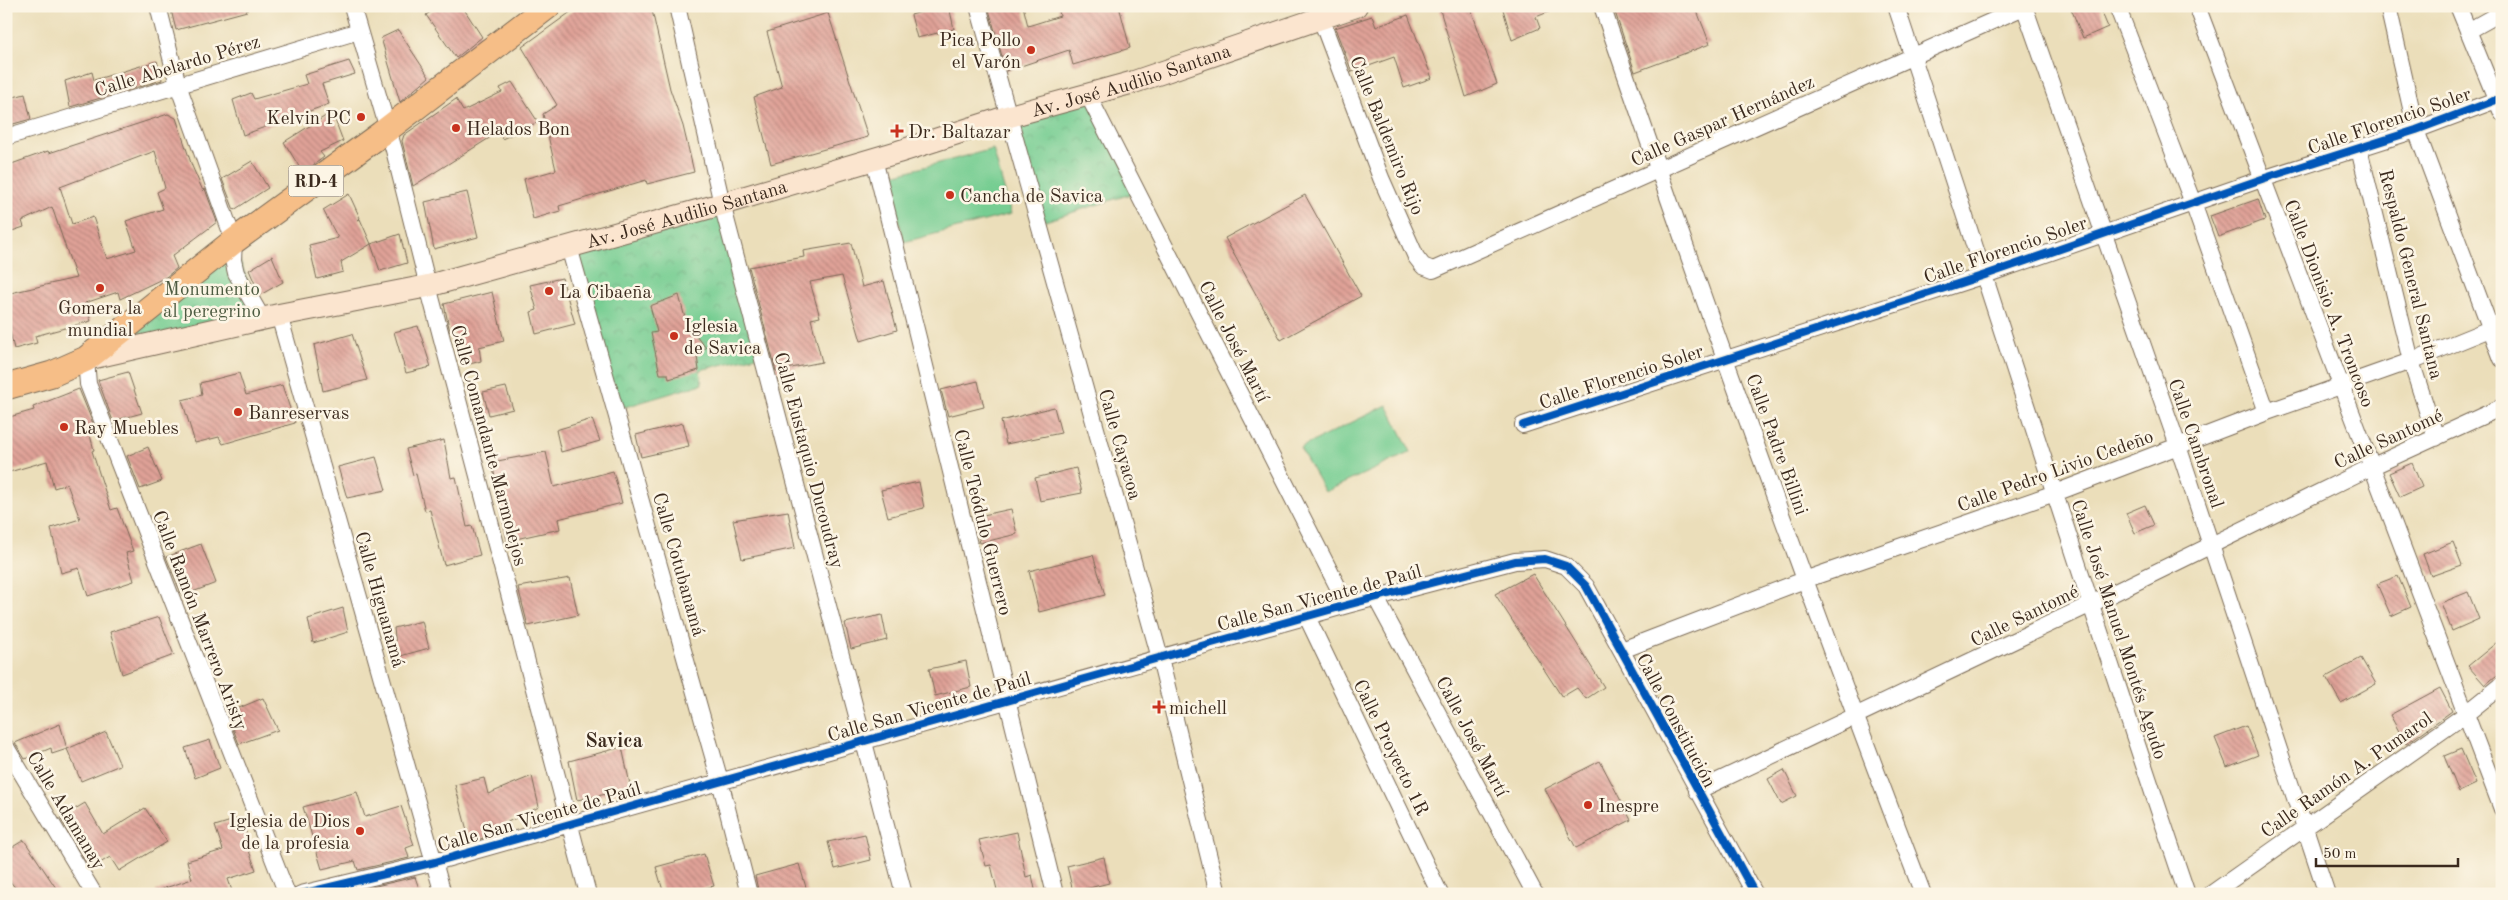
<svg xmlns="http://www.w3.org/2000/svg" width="2508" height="900" viewBox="0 0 2508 900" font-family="'Old Standard TT',serif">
	<defs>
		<pattern id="park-crowns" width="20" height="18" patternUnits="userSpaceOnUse" patternTransform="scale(1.25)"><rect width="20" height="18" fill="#76cd92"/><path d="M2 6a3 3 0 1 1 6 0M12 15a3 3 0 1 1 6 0" fill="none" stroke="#67b07d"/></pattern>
		<pattern id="building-back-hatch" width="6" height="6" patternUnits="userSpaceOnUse" patternTransform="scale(1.25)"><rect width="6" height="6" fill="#e0a298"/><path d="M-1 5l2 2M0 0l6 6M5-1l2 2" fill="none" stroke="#b7847b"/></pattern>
	</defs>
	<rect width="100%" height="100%" fill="#fcf5e5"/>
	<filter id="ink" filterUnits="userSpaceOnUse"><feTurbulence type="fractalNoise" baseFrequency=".02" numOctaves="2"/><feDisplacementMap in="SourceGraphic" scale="10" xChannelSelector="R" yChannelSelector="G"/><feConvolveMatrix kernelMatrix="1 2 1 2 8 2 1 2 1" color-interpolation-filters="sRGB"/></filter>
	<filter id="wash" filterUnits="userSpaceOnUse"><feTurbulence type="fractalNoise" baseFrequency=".0096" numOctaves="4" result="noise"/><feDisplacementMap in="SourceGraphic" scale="20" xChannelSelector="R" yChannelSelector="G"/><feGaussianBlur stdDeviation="1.12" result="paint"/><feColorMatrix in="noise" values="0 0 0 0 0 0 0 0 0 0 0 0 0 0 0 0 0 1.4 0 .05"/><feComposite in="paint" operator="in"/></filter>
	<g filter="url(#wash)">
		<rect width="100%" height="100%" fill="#ebdeba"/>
		<!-- park -->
		<path fill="url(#park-crowns)" stroke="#587c58" d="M1088 95 1137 192 1039 223 1010 116Z
			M722 204 761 355 700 370 702 384 615 410 569 247Z
			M235 248 263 320 86 359Z"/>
		<!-- pitch -->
		<path fill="#76cd92" stroke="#587c58" d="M993 149 1011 214 904 242 889 176Z
			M1387 405 1411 452 1325 492 1300 448Z"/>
		<g id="blocks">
			<!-- building -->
			<path fill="url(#building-back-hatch)" fill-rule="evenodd" d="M170 6H247V11L176 30Z
				M439 6H462L482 37 456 58 426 15Z
				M579 6H651L670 89 683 126 694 172 647 184 646 180 559 206 560 211 533 219 524 179 556 170 543 114 557 105 522 47Z
				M941 6H949L954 29 917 38 911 15Z
				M988 6H1023L1028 26 1060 16 1058 6H1119L1130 48 1073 65 1069 50 1006 71Z
				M1451 6H1470L1497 84 1466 97 1440 10Z
				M1502 6H1563L1536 17 1540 28 1512 40Z
				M1613 6H1695L1710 44 1635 72Z
				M2070 6H2099L2108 27 2083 38Z
				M828 13 868 137 771 164 754 97 782 87 767 32Z
				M1408 15 1432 78 1404 88 1394 57 1352 72 1335 28 1372 16 1376 27Z
				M398 30 429 77 400 102 381 38Z
				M157 61 162 80 70 107 65 81 92 72 94 80Z
				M349 61 355 74 322 84 329 104 243 135 233 100 251 93 254 99 307 84 304 75Z
				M512 82 538 122 502 139 499 132 413 186 402 141 404 135 456 99 463 111 502 92 500 88Z
				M25 94 31 119 6 126V99Z
				M332 112 343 141 320 152 324 157 303 173 284 142Z
				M168 114 176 118 192 166 203 191 205 189 217 222 172 256 177 268 166 277 120 299 118 292 85 303 91 321 35 336 37 343 14 349 6 315V294L76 278 52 207 22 221 24 227 6 233V166L48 151 49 153ZM155 151 165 188 157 192 163 209 126 221 136 250 107 259 93 217 72 224 60 187Z
				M252 161 268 188 234 210 222 179Z
				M467 192 478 237 434 249 425 202Z
				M349 194 360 218 358 220 360 219 371 244 341 262 343 272 317 279 309 245 338 238 323 210Z
				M1305 195 1361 296 1281 340 1225 238Z
				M2258 199 2265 220 2218 237 2210 216Z
				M400 234 407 263 380 271 371 244Z
				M851 243 862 287 884 281 897 330 861 341 842 276 810 282 820 317 811 319 822 362 776 371 749 267 804 257 803 251Z
				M272 256 283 282 260 295 249 270Z
				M562 278 575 324 536 334 531 312 537 310 530 285Z
				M492 292 504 341 479 347 481 361 462 366 453 329 450 332 444 304Z
				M679 295 686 322 706 348 696 350 699 370 669 379 668 374H660L651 333 657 332 650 306Z
				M418 326 431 367 406 373 394 332Z
				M352 334 367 380 323 391 314 345Z
				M128 372 142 413 113 421 98 380Z
				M239 373 246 395 282 385 295 423 223 444 219 437 195 443 182 400 202 395 200 383Z
				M978 381 984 407 948 416 941 390Z
				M506 387 513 409 489 415 483 392Z
				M79 389 94 426 88 428 94 450 92 451 111 510 117 508 133 551 126 553 134 581 88 596 79 568 61 573 51 528 80 519 67 484 54 488 47 461 6 473V418L34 410 33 407Z
				M1054 407 1061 433 1006 444 1001 421Z
				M592 419 600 441 561 452 556 430Z
				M683 423 689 446 641 457 636 435Z
				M444 440 451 478 456 477 467 527 472 526 480 555 444 565 430 510 425 511 416 474 413 475 406 449Z
				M148 447 162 481 140 489 127 456Z
				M546 452 554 487 613 471 622 503 558 519 560 529 507 541 492 462Z
				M376 457 386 490 347 498 338 467Z
				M2412 463 2422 487 2400 497 2389 473Z
				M1076 468 1082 493 1040 501 1035 478Z
				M919 482 924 508 888 517 881 490Z
				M2145 505 2154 525 2135 533 2126 513Z
				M1011 509 1017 534 980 543 974 517Z
				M788 511 795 548 742 559 733 520Z
				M2453 542 2462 565 2431 576 2423 554Z
				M201 544 216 583 182 596 166 557Z
				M1093 555 1105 595 1039 612 1029 571Z
				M1533 574 1604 687 1586 699 1577 688 1562 697 1495 594Z
				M2398 576 2411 607 2391 616 2377 584Z
				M570 578 578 615 528 626 518 587Z
				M2468 592 2479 619 2452 631 2441 603Z
				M343 608 348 632 313 643 308 619Z
				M882 615 887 640 851 649 845 623Z
				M159 617 174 655 122 674 110 632Z
				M422 621 429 648 397 657 394 628Z
				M2502 638V671L2485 685 2468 666Z
				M2361 658 2376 684 2341 703 2326 677Z
				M966 661 971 687 935 696 929 669Z
				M2440 688 2452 711 2406 744 2390 715Z
				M263 698 278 730 239 744 227 713Z
				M60 724 67 749 52 754 51 748 25 759 15 743Z
				M2246 726 2258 755 2227 767 2215 738Z
				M106 732 120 765 81 781 67 749Z
				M210 740 220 768 195 778 185 748Z
				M622 747 631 789 577 800 569 761Z
				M2461 749 2476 784 2459 792 2444 756Z
				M1600 761 1631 820 1576 848 1545 789Z
				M1784 770 1797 796 1781 804 1768 779Z
				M532 776 539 807 495 828 497 834 470 842 455 785 484 778 488 794Z
				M357 792 365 817 401 806 414 845 406 848 409 858 358 870 355 861 322 869 303 807Z
				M85 803 103 834 145 808 167 842 119 871 110 857 90 869 60 818Z
				M241 818 251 847 248 848 256 870 228 879 233 894H157L156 891 192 879 187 861 223 850 215 826Z
				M1017 832 1026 877 1032 875 1036 894H998L991 865 986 866 979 840Z
				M865 834 871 860 835 869 828 842Z
				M24 840 60 894H20L6 876V851Z
				M704 854 714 886 680 894H664L656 867Z
				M1104 857 1109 883 1073 892 1067 866Z
				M799 864 808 894H759L755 876Z
				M415 877 421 894H365L363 889Z"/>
		</g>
	</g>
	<g filter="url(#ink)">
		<use href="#blocks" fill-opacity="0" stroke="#796955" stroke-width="1"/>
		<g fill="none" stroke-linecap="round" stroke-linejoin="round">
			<!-- street casing -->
			<g stroke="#796955" stroke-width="18">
				<path id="street" d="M158 6 178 85 234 241 233 260 236 273 263 320
					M352 6 394 150 428 286 588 894
					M677 6 722 204 904 894
					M978 6 1160 658 1218 894
					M1316 6 1381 178 1416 257 1423 266 1433 270 2026 6
					M1602 6C1704 304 1810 600 1923 894
					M1896 6C1994 302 2087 599 2187 894
					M2024 6 2178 446 2327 894
					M2117 6 2193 203 2267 412
					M2197 6 2502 809
					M2388 6 2416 130 2502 359
					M2458 6 2502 113
					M2468 31 2502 12
					M1088 95 1347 605
					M6 137 359 31
					M2359 149 2411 361 2436 438
					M874 159 1055 894
					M569 247 720 781 749 894
					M279 315 443 894
					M86 359 88 384 287 894
					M1523 425 1985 275 2262 179 2416 130 2496 100
					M1376 598 1535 894
					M1307 617 1440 894
					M1622 650 1807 579 2055 493 2267 412 2411 361 2502 324
					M6 747 94 894
					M1697 791 2089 605 2371 467 2502 407
					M301 894 435 862 1347 605 1515 561 1545 559 1566 566 1586 586 1755 894
					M2211 894 2466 714 2502 685"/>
			</g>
			<!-- secondary casing -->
			<g stroke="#796955" stroke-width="24">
				<g id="secondary">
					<path id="s1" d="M86 359 279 315 428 286 722 204 898 152 1010 116 1134 82 1356 6"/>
				</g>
			</g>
			<!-- primary casing -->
			<g stroke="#796955" stroke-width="27">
				<path id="primary" d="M6 387 52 374 86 359 234 241 381 134 548 6"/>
			</g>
			<!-- street -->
			<use href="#street" stroke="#fff" stroke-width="16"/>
			<!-- secondary -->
			<use href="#secondary" stroke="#fbe5cf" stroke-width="22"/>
			<!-- primary -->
			<use href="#primary" stroke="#f6be87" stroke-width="25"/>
			<!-- cycleway casing -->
			<g stroke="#fcf5e5" stroke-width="11">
				<path id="cycleway" d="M1523 425 1985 275 2262 179 2416 130 2496 100
					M301 894 435 862 1347 605 1515 561 1545 559 1566 566 1586 586 1755 894"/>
			</g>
			<!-- cycleway -->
			<use href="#cycleway" stroke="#0057b8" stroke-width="8"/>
		</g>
	</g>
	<!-- markers -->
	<g fill="#c8321e" stroke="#fcf5e5" stroke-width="2">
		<circle cx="1031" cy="50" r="5"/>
		<circle cx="361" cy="117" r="5"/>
		<circle cx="456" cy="128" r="5"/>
		<path d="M894.5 123.5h5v5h5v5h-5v5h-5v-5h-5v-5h5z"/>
		<circle cx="950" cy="195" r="5"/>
		<circle cx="100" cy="288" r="5"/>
		<circle cx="549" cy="291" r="5"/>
		<circle cx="674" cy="336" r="5"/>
		<circle cx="238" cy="412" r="5"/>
		<circle cx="64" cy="427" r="5"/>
		<path d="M1156.5 699.5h5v5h5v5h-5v5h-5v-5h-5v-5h5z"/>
		<circle cx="1588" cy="805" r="5"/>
		<circle cx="360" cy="831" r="5"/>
	</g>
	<g text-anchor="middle" stroke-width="5" stroke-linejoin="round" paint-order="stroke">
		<!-- shield labels -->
		<rect fill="#fcf5e5" stroke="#75675a" stroke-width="1" x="288.5" y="165.5" width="55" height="31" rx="4"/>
		<g font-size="18" font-weight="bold" fill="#3b2a1e">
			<text x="316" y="187">RD-4</text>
		</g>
		<!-- poi labels -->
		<g font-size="19" fill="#3b2a1e" stroke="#fcf5e5" text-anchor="start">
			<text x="1021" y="46" text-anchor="end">Pica Pollo<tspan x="1021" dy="22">el Varón</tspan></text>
			<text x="351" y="124" text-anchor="end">Kelvin PC</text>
			<text x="466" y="135">Helados Bon</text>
			<text x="908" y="138">Dr. Baltazar</text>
			<text x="960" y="202">Cancha de Savica</text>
			<text x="559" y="298">La Cibaeña</text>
			<text x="100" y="314" text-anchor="middle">Gomera la<tspan x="100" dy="22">mundial</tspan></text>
			<text x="684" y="332">Iglesia<tspan x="684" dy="22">de Savica</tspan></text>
			<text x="248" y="419">Banreservas</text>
			<text x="74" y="434">Ray Muebles</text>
			<text x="1169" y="714">michell</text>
			<text x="1598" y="812">Inespre</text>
			<text x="350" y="827" text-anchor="end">Iglesia de Dios<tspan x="350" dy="22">de la profesia</tspan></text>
		</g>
		<!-- street labels -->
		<g font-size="19" fill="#3b2a1e" stroke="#fcf5e5">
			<text transform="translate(177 65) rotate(-17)" y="7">Calle Abelardo Pérez</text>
			<text dy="7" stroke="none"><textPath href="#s1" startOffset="1082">Av. José Audilio Santana</textPath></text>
			<text transform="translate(1722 120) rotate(-24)" y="7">Calle Gaspar Hernández</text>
			<text transform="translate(2389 120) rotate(-19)" y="7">Calle Florencio Soler</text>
			<text transform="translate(1388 135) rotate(68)" y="7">Calle Baldemiro Rijo</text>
			<text dy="7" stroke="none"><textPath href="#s1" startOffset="618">Av. José Audilio Santana</textPath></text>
			<text transform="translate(2005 249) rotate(-19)" y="7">Calle Florencio Soler</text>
			<text transform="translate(2412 274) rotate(76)" y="7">Respaldo General Santana</text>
			<text transform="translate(2330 303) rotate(69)" y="7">Calle Dionisio A. Troncoso</text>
			<text transform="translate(1235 341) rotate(63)" y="7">Calle José Martí</text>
			<text transform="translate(1621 376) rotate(-18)" y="7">Calle Florencio Soler</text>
			<text transform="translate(2388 438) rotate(-25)" y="7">Calle Santomé</text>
			<text transform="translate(2197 443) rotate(71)" y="7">Calle Cambronal</text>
			<text transform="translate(1121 444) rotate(74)" y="7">Calle Cayacoa</text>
			<text transform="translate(1778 444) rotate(70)" y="7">Calle Padre Billini</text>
			<text transform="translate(490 445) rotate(75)" y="7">Calle Comandante Marmolejos</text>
			<text transform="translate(810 460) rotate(75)" y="7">Calle Eustaquio Ducoudray</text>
			<text transform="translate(2055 470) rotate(-20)" y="7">Calle Pedro Livio Cedeño</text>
			<text transform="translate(984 522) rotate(76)" y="7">Calle Teódulo Guerrero</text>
			<text transform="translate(680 564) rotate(74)" y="7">Calle Cotubanamá</text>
			<text transform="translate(1319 597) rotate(-15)" y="7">Calle San Vicente de Paúl</text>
			<text transform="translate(381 599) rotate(74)" y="7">Calle Higuanamá</text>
			<text transform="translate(2024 615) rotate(-26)" y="7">Calle Santomé</text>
			<text transform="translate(201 620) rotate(69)" y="7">Calle Ramón Marrero Aristy</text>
			<text transform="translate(2120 629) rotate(72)" y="7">Calle José Manuel Montés Agudo</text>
			<text transform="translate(929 706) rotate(-16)" y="7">Calle San Vicente de Paúl</text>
			<text transform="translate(1677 720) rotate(62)" y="7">Calle Constitución</text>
			<text transform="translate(1473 736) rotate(62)" y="7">Calle José Martí</text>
			<text transform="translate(1392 747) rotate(64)" y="7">Calle Proyecto 1R</text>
			<text transform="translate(2346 774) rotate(-35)" y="7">Calle Ramón A. Pumarol</text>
			<text transform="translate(67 810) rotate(59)" y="7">Calle Adamanay</text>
			<text transform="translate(539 816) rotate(-16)" y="7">Calle San Vicente de Paúl</text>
		</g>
		<!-- park labels -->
		<g font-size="19" fill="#4d5b41" stroke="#fcf5e5">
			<text x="212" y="295">Monumento<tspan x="212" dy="22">al peregrino</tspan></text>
		</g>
		<!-- neighbourhood labels -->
		<g font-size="20" font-weight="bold" fill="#3b2a1e" stroke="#fcf5e5">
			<text x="614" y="747">Savica</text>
		</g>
	</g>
	<!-- margin -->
	<rect width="2508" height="900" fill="none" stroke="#fcf5e5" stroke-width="25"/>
	<!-- scale -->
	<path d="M2316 858v8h142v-8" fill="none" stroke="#3b2a1e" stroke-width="2.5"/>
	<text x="2323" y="858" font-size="15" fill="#3b2a1e" stroke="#fcf5e5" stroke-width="4" paint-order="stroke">50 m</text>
</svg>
